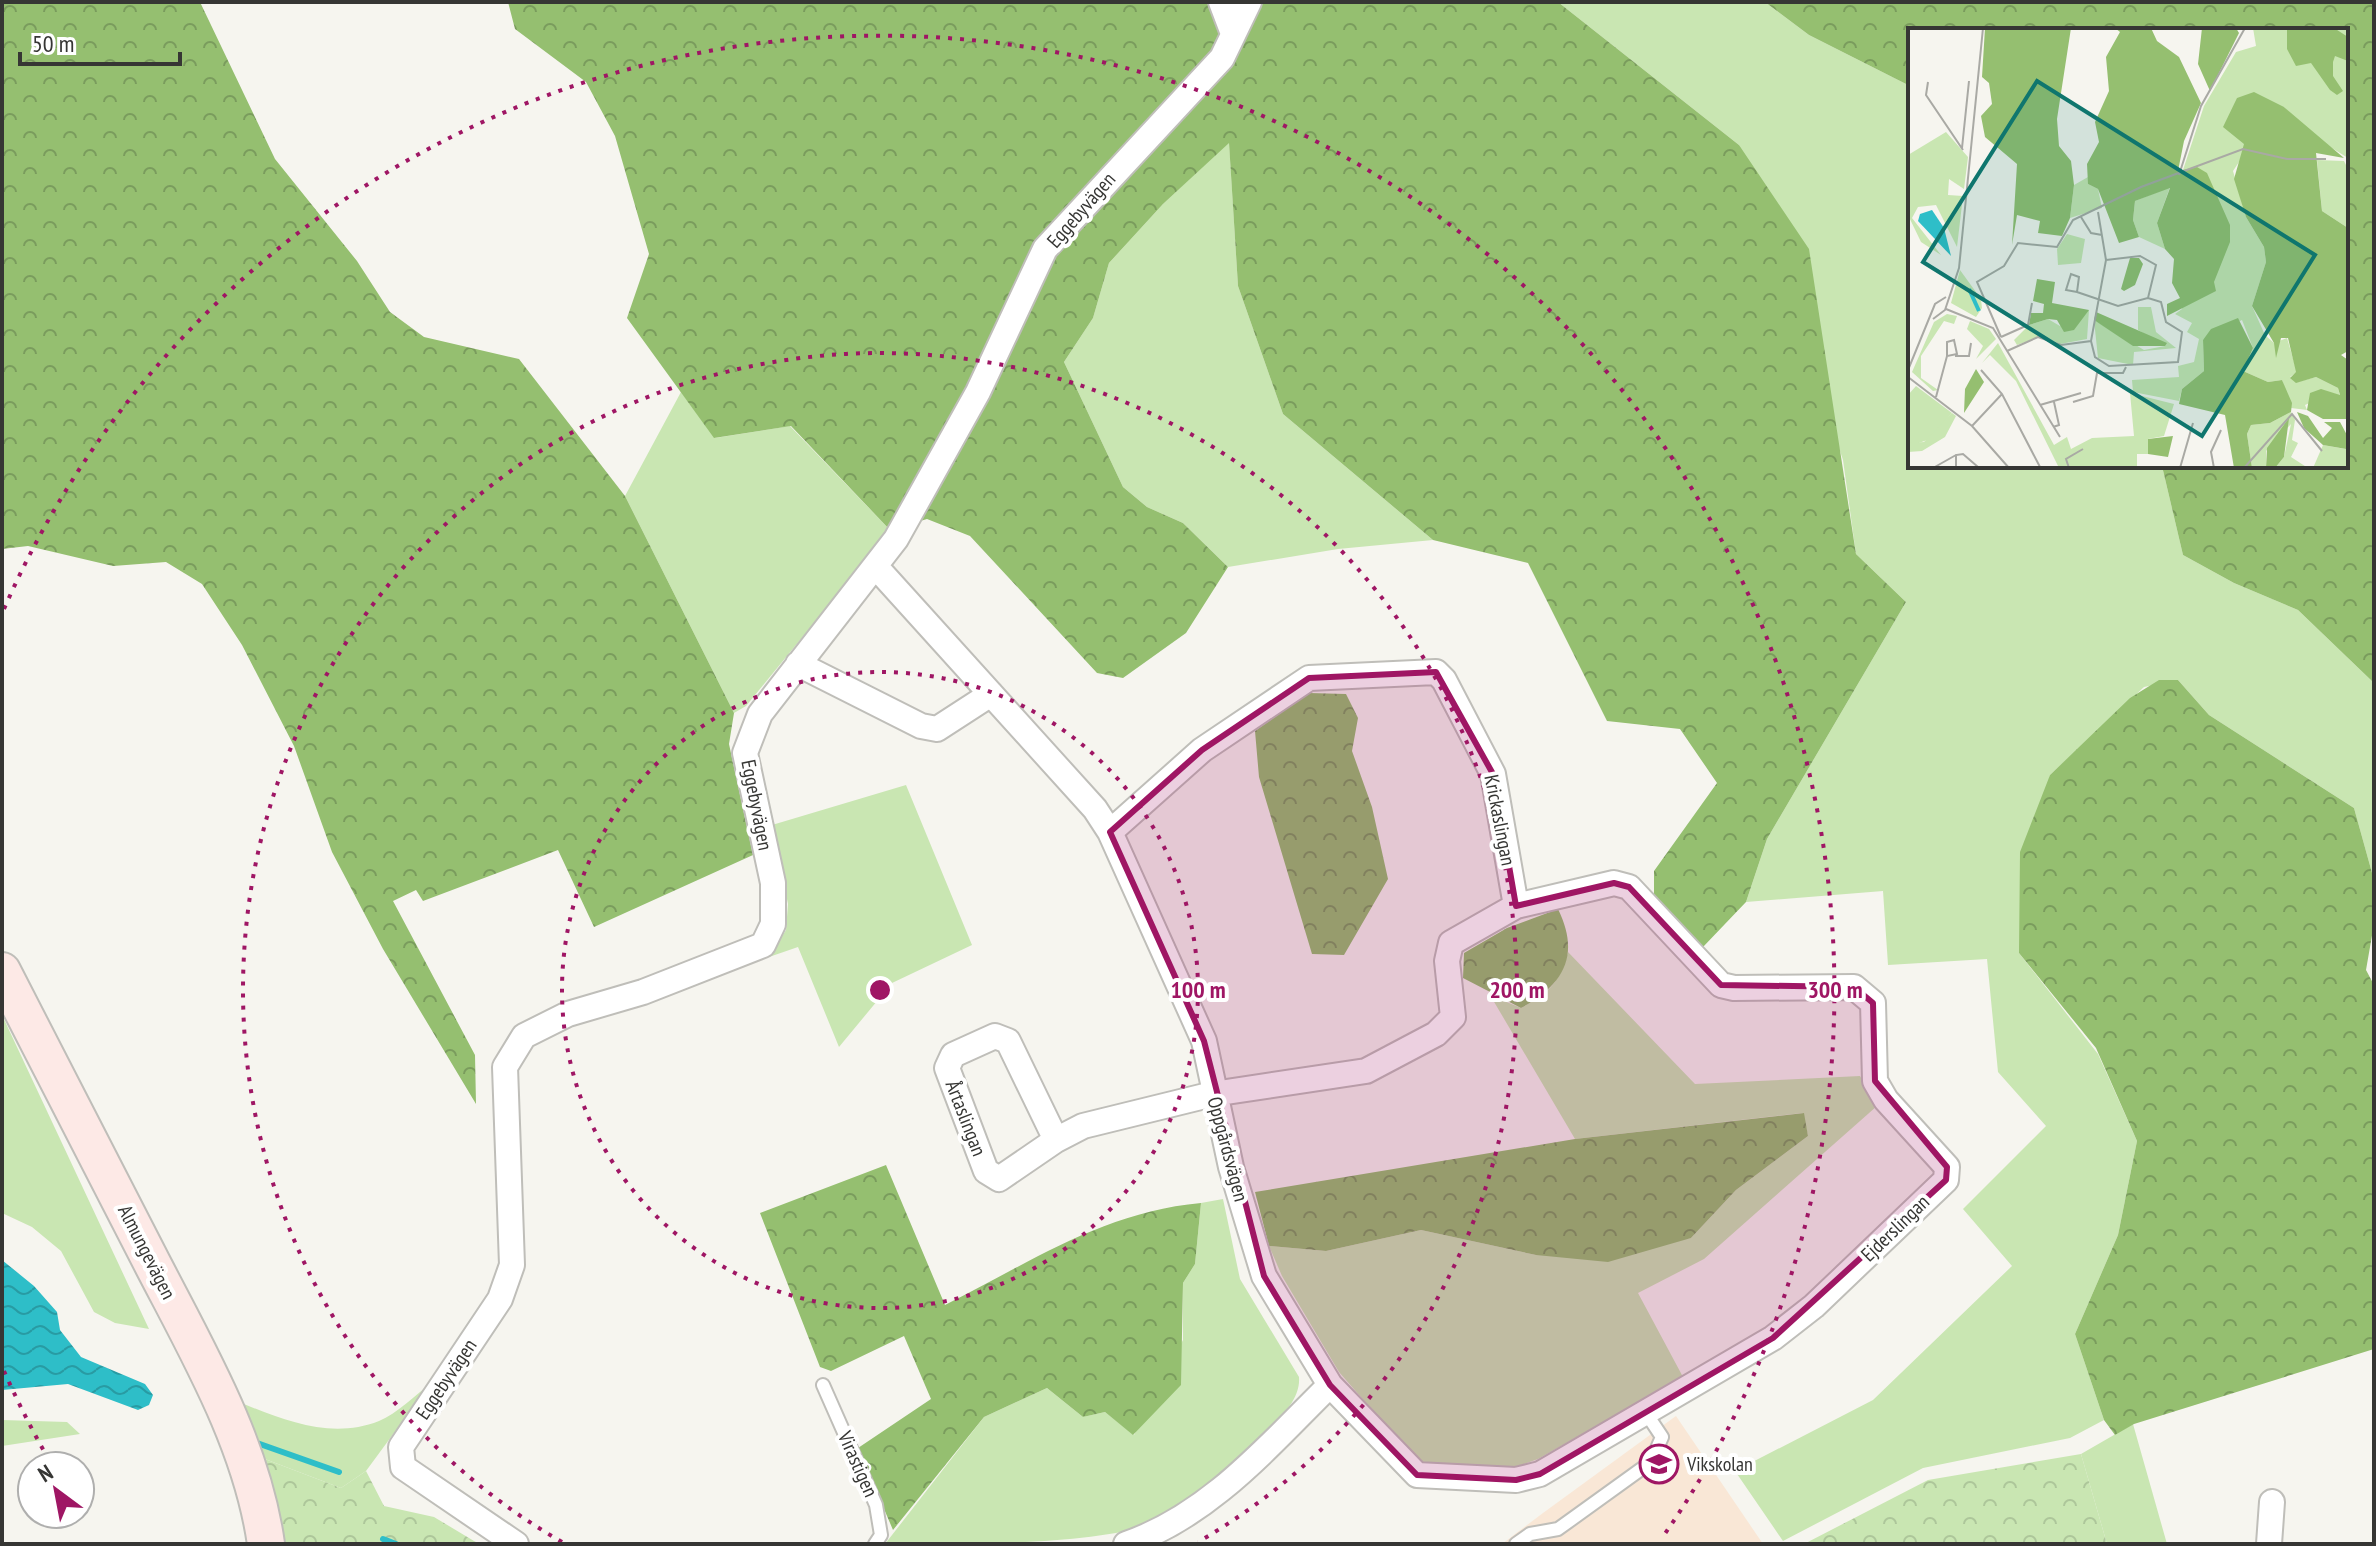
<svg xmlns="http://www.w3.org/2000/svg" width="2376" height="1546" viewBox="0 0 2376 1546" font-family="'PT Sans Narrow',sans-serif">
	<defs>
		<pattern id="forest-crowns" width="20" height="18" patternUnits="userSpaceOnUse" patternTransform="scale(2)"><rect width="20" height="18" fill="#95bf70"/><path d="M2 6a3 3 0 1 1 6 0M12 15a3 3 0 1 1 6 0" fill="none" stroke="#7a9c5d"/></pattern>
		<pattern id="park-crowns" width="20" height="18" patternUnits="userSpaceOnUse" patternTransform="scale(2)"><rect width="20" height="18" fill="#c9e6b2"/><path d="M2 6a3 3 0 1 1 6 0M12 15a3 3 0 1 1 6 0" fill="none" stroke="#adc69a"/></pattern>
		<pattern id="water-waves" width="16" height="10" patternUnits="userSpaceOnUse" patternTransform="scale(2)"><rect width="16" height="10" fill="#2ebec8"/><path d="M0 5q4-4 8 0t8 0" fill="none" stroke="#289ba3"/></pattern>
	</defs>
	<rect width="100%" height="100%" fill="#f6f5ef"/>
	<!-- education -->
	<path fill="#f9e7d6" d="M1676 1416 1763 1544H1502L1543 1513Z"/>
	<!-- green -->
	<path fill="#c9e6b2" d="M1558 2H1765L1809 35 1910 86V466H2162L2183 555 2234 583 2298 610 2374 683V880L2354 808 2209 715 2178 680 2144 687 2050 775 2019 953 2098 1054 2137 1141 2118 1235 2075 1334 2104 1420 2070 1438 1923 1468 1783 1541 1735 1471 1873 1400 2012 1266 1963 1209 2046 1126 1998 1072 1987 959 1888 965 1883 891 1746 902 1767 839 1906 602 1856 554 1843 460 1739 145Z
		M1229 142 1238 286 1283 414 1433 540 1338 549 1228 567 1183 523 1147 507 1123 487 1064 362 1093 318 1109 263 1163 204Z
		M681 392 715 438 790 426 890 530 746 706 734 713 625 496Z
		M906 785 972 945 892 983 839 1047 798 947 769 957 786 930 788 904 772 825Z
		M1568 952 1695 1084 1860 1076 1877 1106 1704 1259 1638 1293 1683 1377 1538 1459 1510 1469 1437 1467 1415 1459 1339 1372 1282 1276 1269 1246 1326 1251 1421 1230 1536 1255 1691 1238 1736 1190 1808 1136 1803 1113 1575 1139 1490 995 1521 1008C1548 993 1560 983 1568 952Z
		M2 1015 149 1329 115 1323 94 1312 61 1251 32 1227 2 1213Z
		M1223 1199 1240 1279 1299 1377C1301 1403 1274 1423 1256 1440 1225 1472 1194 1506 1152 1524 1087 1546 958 1544 885 1544L984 1417 1047 1388 1083 1417 1105 1412 1134 1435 1183 1340V1283L1195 1264 1201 1203Z
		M430 1384 366 1471 341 1488 257 1456 239 1402C283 1420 331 1440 379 1421 397 1414 415 1395 430 1384Z
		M2 1420 67 1422 80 1434 2 1446Z
		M2133 1424 2167 1544H2107L2081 1454Z"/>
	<!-- forest -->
	<path fill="url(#forest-crowns)" d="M2 2H200L275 159 357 261 390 312 424 337 519 359 625 496 734 713 729 744 753 855 594 927 558 850 423 901 416 890 393 901 475 1055 476 1104 383 949 332 852 294 746 242 645 202 584 166 562 113 566 28 546 2 549Z
		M508 2H1209L1238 45 1263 2H1558L1739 145 1809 249 1856 554 1906 602 1767 839 1746 902 1703 947 1654 897V871L1717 783 1680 729 1607 721 1528 563 1433 540 1283 414 1238 286 1229 143 1163 204 1109 263 1093 318 1064 362 1123 487 1147 507 1183 523 1228 567 1186 633 1123 678 1097 673 970 536 927 519 890 530 791 426 714 438 627 318 649 254 615 136 586 82 515 29Z
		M1765 2H2374V683L2298 610 2234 583 2183 555 2162 466H2346V30H1910V86L1809 35Z
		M2159 680H2178L2209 715 2354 808 2374 880V924L2366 970 2374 985V1349L2134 1424 2115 1435 2104 1420 2075 1334 2118 1235 2137 1141 2096 1048 2019 953 2020 852 2050 775 2130 698Z
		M1309 693 1346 694 1358 718 1352 751 1372 807 1388 879 1344 955 1312 954 1259 777 1255 731Z
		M1558 909C1581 956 1563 985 1521 1008L1463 978 1464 953 1507 928Z
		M1804 1113 1808 1136 1736 1190 1691 1238 1608 1262 1536 1255 1421 1230 1326 1251 1269 1246 1255 1192 1575 1139Z
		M886 1165 945 1305C1031 1262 1103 1212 1201 1203L1195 1264 1183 1283 1181 1385 1133 1435 1105 1412 1083 1417 1047 1388 984 1417 893 1530 858 1448 931 1399 904 1336 831 1371 820 1367 760 1213Z"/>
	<!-- park -->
	<path fill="url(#park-crowns)" d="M2081 1454 2107 1544H1804L1928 1480Z
		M257 1456 341 1488 366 1471 384 1506 434 1517 479 1544H280Z"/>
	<!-- water -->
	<path fill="url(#water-waves)" d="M2 1260 34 1286 57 1312 60 1330 81 1357 145 1384 153 1395 149 1405 138 1410 68 1384 2 1390Z"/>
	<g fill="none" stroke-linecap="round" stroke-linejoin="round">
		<!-- stream -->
		<path stroke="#2ebec8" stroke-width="6" d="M257 1443 339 1472
			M383 1539 396 1544"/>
		<!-- lane casing -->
		<g stroke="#bfbeb9" stroke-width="16">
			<path id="lane" d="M823 1385 876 1505 881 1535 875 1544
				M1516 1544 1530 1534 1558 1529 1651 1462 1662 1437 1646 1413"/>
		</g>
		<!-- street casing -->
		<g stroke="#bfbeb9" stroke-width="28">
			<path id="street" d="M1221 2 1232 31
				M877 568 1095 809 1110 832 1204 1041 1231 1167 1264 1276 1330 1385C1269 1445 1209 1516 1126 1544
				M798 664 921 726 937 729 991 694
				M1056 1140 999 1179 986 1171 947 1068 953 1055 995 1036 1008 1041 1056 1140 1083 1126 1213 1094 1366 1071 1436 1034 1453 1017 1447 961 1451 943 1516 906 1493 774 1444 680 1436 672 1309 678 1202 750 1110 832
				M1330 1385 1417 1475 1516 1480 1540 1474 1773 1338 1814 1306 1946 1180 1947 1167 1886 1100 1875 1081 1873 1003 1854 987 1734 988 1721 985 1629 887 1614 883 1516 906
				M516 1544 403 1467 401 1447 500 1299 512 1265 505 1067 524 1036 568 1014 643 992 763 945 773 924V883L745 753 760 714 896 539 978 392 1045 249 1222 58 1249 2
				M2269 1544 2272 1502"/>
		</g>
		<!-- secondary casing -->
		<g stroke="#bfbeb9" stroke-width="40">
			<path id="secondary" d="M2 971C52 1068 102 1166 152 1263 198 1352 252 1444 266 1544"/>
		</g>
		<!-- lane -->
		<use href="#lane" stroke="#fff" stroke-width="12"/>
		<!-- street -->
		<use href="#street" stroke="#fff" stroke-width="24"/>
		<!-- secondary -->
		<use href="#secondary" stroke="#fde9e6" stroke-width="36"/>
	</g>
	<!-- marked area -->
	<path fill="#9f1664" fill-opacity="0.2" stroke="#9f1664" stroke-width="6" stroke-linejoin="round" d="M1436 672 1493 774 1516 906 1614 883 1629 887 1721 985 1854 987 1873 1003 1875 1081 1947 1167 1946 1180 1773 1338 1540 1474 1516 1480 1417 1475 1330 1385 1264 1276 1204 1041 1110 832 1202 750 1309 678Z"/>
	<!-- distance rings -->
	<g fill="none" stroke="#9f1664" stroke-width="4" stroke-dasharray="4 8">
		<circle cx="880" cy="990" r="318"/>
		<path d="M562 1542A637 637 0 1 1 1198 1542"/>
		<path d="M49 1460A955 955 0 0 1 4 1371M4 609A955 955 0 1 1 1662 1538"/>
	</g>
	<!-- icons -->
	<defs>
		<g id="school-ring" transform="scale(2)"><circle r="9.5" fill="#fff" stroke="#9f1664" stroke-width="1.5"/><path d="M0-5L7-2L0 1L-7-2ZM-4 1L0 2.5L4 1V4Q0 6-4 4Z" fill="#9f1664"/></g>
	</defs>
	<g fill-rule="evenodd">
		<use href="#school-ring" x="1659" y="1464"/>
	</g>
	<g text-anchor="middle" stroke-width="8" stroke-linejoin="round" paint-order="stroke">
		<!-- street labels -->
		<g font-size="20" fill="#363634" stroke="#fff">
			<text transform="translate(1081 210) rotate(-49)" y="7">Eggebyvägen</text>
			<text transform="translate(757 805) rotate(79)" y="7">Eggebyvägen</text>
			<text transform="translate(1500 820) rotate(79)" y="7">Krickaslingan</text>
			<text transform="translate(966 1118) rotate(69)" y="7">Årtaslingan</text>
			<text transform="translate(1228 1149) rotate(75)" y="7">Oppgårdsvägen</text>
			<text transform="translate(1895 1228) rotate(-44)" y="7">Ejderslingan</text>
			<text transform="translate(147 1252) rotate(63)" y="7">Almungevägen</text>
			<text transform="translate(446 1379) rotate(-56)" y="7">Eggebyvägen</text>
			<text transform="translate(858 1464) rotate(66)" y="7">Virastigen</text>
		</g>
		<!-- poi labels -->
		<g font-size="20" fill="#363634" stroke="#fff" text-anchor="start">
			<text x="1687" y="1471">Vikskolan</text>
		</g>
	</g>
	<!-- overview -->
	<g transform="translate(1908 28)">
		<rect width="440" height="440" fill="#f6f5ef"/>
		<path d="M345 0H440V130L403 107 376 79 336 115 337 125 325 143 338 189 356 219 358 234 344 278 357 307 366 315 379 310 389 344 382 349 389 354 408 349 430 360 432 368 424 365 397 377 399 382 383 380 374 352 360 354 335 343 345 320 334 292 295 312 296 343 274 361 271 373 225 364 224 352 271 349 270 338 286 334 291 311 279 304 284 295 267 286 274 281 275 142 296 78 328 24 348 18ZM38 104 60 129 56 161 41 151 40 167 55 168 49 219 28 177 10 179 4 190 33 227 13 214 0 187V127ZM409 132 436 133 440 141V200L414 183ZM180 149V156L190 161 194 180 162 190 166 157ZM262 159 249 195 257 221 231 209 225 192 227 173ZM159 206 177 211 173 235 150 237 149 221ZM230 279H243L248 304 268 320 226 324 225 337 190 330 186 292 236 322 257 318 230 302ZM181 282 179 311 152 316 134 308 109 317 106 312 121 297 140 291 152 298ZM8 358 44 385 22 411 8 416 0 415V367ZM383 384 387 392 384 412 390 415 383 429 400 440H367L376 429 383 396 358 423V440H344L339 406 343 397 362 395ZM440 415V440H405L415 417 437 421Z" fill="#c9e6b2"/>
		<path d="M77 0H163L149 91 151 118 163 133 166 157 162 190 154 208 130 205 132 193 109 187 104 217 109 136 77 109 73 88 84 76 81 55 74 49ZM207 0H243L249 13 271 29 293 75 276 113 270 143 289 139 299 145 322 197V214L306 254 308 263 259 288V276L272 270 264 255 266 231 257 221 249 195 262 160 227 173 225 192 231 209 211 215 190 161 180 156 179 136 191 114 187 94 201 63 198 29 212 4ZM294 0H328L331 5 302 63 290 36ZM379 0H426L440 9V33L427 28 425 34V48L435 63 429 67 422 62 403 35 388 38 379 21ZM346 64 376 79 436 130 408 125 414 183 440 200V323L433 327 440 332V396L439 391H415L399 382 402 365 413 361 432 367 430 360 408 349 388 355 382 350 388 344 380 310H373L368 330 366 315 344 278 358 234 356 219 338 189 326 151 336 116 315 99 329 70ZM222 230H231L235 236 227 257 216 263 213 261ZM129 251 147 254 144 275 181 282 166 302 156 304 149 292 140 291 121 297 123 285H135L136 276 125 273ZM188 284 259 315 257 318H225L186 292ZM330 290 345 320 335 343 360 354 374 352 384 375 383 384 362 395 343 397 339 406 344 440H326L317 387 271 376 274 361 296 343 295 312 303 301ZM68 341 76 354 56 385 57 361ZM389 384 400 388 415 410 424 400 416 394H432L440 409 438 421 415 417 396 400ZM381 390 376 429 367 440H358L359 420ZM265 408 260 429 240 426V411Z" fill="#95bf70"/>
		<path d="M52 242 73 271 74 280 68 289 43 275ZM39 286 49 288 46 296 36 293 13 328V350L30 362 25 363 4 344 26 294ZM62 293 81 301 88 311 68 331 75 318 59 301ZM90 315 146 417 159 409 163 421 184 410 226 408 222 365 266 376 256 408 240 411V426H229V440H151L108 353 82 327 74 335ZM44 385 48 388 37 409 14 423 0 424V415L16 414Z" fill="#c9e6b2"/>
		<path d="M24 182 36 200 43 228 10 193 12 186Z" fill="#2ebec8"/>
		<path fill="none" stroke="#2ebec8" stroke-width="4" d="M61 261 71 283"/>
		<path fill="none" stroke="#a9a9a4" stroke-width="2" d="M20 54 18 67 55 122M54 120 61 53M271 147 293 78 337 0M173 189 183 205 194 207M169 264 158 262 163 246 171 249 169 264 210 278 240 270 248 237 232 228 198 232M38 281 85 300 152 409M25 291 37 282 51 240 75 0M93 309 69 254 96 238 110 215 149 219 165 192 233 159 335 121 379 131H418M93 309 120 297 124 275M183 313 187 329 201 338 270 334 274 304 258 294 253 274 240 270M99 323 130 309 153 317 183 313 198 232 190 184M47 328H61L63 315M0 342 27 276 38 269M73 342 94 366 132 439M0 349 64 398 101 440M28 369 39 328 49 326 46 312 39 314V328M165 374 185 368 189 345H215L218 339M132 377 173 365M64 398 94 366M145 399 151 397 146 374M25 440 48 427M48 440V427L55 426 70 439M161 440 158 431 175 421M272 440 285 395M306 440 303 424 313 402M336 440 384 386 414 423"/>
		<path fill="#0f766e" fill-opacity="0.15" stroke="#0f766e" stroke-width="4" d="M129 53 407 227 294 408 15 234Z"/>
		<rect width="440" height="440" fill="none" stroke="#363634" stroke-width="4"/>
	</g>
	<circle cx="880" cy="990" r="12" fill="#9f1664" stroke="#fff" stroke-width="4"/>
	<g font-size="24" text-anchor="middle" font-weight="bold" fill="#9f1664" stroke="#fff" stroke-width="8" stroke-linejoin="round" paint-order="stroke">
		<text x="1198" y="998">100 m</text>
		<text x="1517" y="998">200 m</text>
		<text x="1835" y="998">300 m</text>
	</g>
	<!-- border -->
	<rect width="2376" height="1546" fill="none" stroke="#363634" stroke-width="8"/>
	<!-- north arrow -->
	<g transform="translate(56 1490) rotate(328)"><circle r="38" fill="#ffffff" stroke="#afafae" stroke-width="2"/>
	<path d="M0-6L14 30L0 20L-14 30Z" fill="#9f1664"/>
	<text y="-12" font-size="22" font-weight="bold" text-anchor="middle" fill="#363634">N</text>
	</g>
	<!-- scale -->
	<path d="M20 52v12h160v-12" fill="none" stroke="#363634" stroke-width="4"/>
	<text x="32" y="52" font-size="24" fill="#363634" stroke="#ffffff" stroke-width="6" paint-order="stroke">50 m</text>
</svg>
